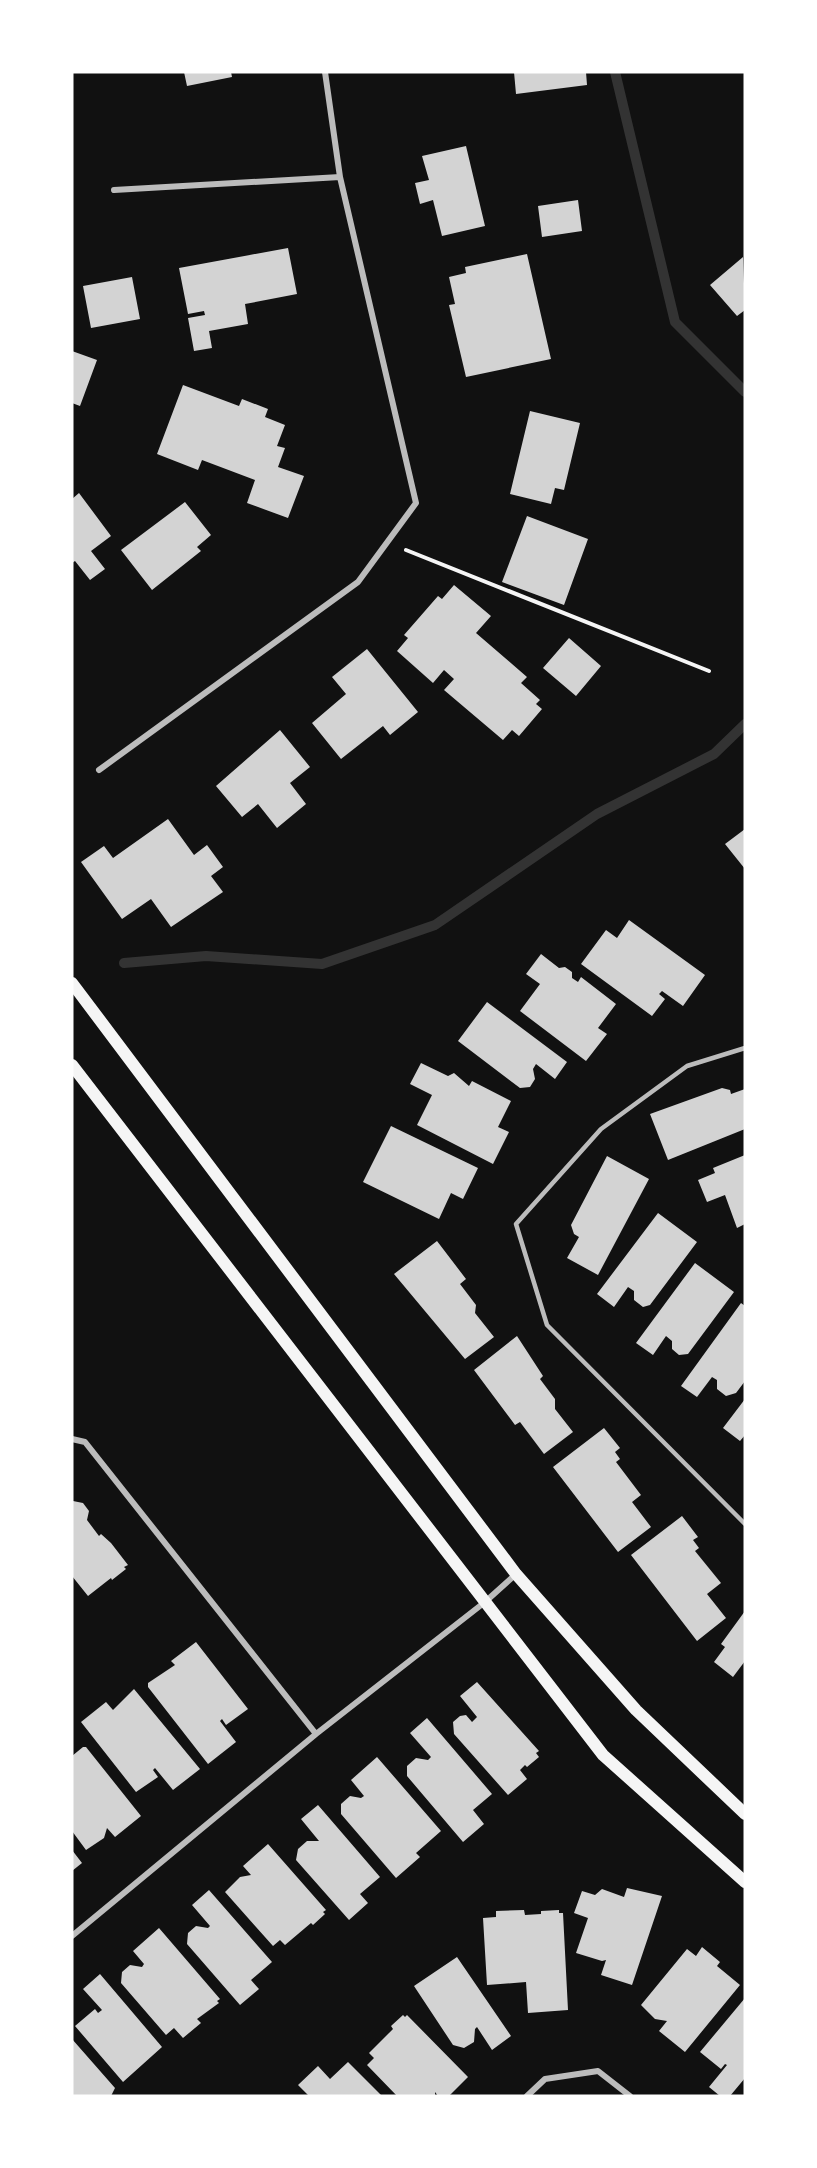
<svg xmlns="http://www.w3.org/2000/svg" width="817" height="2168" viewBox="0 0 817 2168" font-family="Roboto,sans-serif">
	<rect width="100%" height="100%" fill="#111"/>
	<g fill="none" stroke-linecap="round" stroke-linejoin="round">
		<!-- stream -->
		<path stroke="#333" stroke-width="10" d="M615 72 675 322 745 392
			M124 963 206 956 322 964 435 925 597 814 714 754 745 724"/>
	</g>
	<!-- building -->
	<path fill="#d3d3d3" d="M184 72H231L232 77 187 86Z
		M514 72H586L587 85 516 94Z
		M466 146 485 226 442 236 433 200 420 204 415 183 429 180 422 156Z
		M578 200 582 231 542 237 538 206Z
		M288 248 297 294 245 304 248 324 209 331 212 348 194 351 188 318 205 315 204 311 188 314 179 268Z
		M527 254 551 359 466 377 449 305 455 304 449 277 466 273 465 267Z
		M743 257 745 310 737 316 710 285Z
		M132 277 140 319 91 328 83 286Z
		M72 351 97 360 80 406 72 403Z
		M183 385 239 406 242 399 268 409 265 417 285 425 277 446 285 448 278 467 304 476 288 518 247 503 255 480 202 460 198 470 157 454Z
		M530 411 580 423 564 490 555 488 551 504 510 494Z
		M79 493 111 536 91 551 105 569 90 580 75 561 72 563V499Z
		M185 502 211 535 197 547 201 551 152 590 121 550Z
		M527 516 588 539 564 605 502 582Z
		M454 585 491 616 476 633 527 677 521 683 540 700 536 704 542 709 519 736 512 730 503 740 444 690 454 679 444 670 433 683 397 651 408 638 404 635 438 596 442 599Z
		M569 638 601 666 576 696 543 668Z
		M367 649 418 712 390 735 383 726 341 759 312 723 346 694 332 677Z
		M280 730 310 767 290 783 306 804 277 828 258 804 242 817 216 786Z
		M168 819 194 855 207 845 223 867 211 876 223 892 171 927 151 899 122 919 81 862 104 846 113 858Z
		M745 829V869L725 844Z
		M629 920 705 975 683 1006 662 991 659 994 665 999 652 1016 581 964 606 930 617 938Z
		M541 954 559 968 565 967 572 972V978L578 982 581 977 616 1004 598 1028 607 1034 586 1061 520 1011 540 984 526 974Z
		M487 1002 567 1062 555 1079 536 1064 533 1069 535 1079 530 1087 520 1088 458 1041Z
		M421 1063 448 1076 454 1073 469 1086 472 1081 511 1101 498 1127 509 1132 493 1164 417 1125 432 1095 410 1084Z
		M722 1088 730 1090 731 1094 745 1089V1129L668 1160 650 1114Z
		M391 1126 478 1168 463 1199 451 1193 439 1219 363 1182Z
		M745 1155V1224L737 1228 725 1195 707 1202 698 1180 715 1173 713 1168Z
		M607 1156 649 1179 598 1275 567 1258 579 1237 574 1234 571 1225Z
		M658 1213 697 1242 650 1305 643 1307 634 1300V1291L628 1287 614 1307 597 1294Z
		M437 1241 466 1279 460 1284 476 1305 475 1313 494 1337 465 1359 394 1274Z
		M695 1263 734 1292 688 1354 679 1355 672 1349V1341L666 1336 653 1355 636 1343Z
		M741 1303 745 1306V1381L736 1393 726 1396 717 1389V1380L712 1377 697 1397 681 1386Z
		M517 1336 543 1376 540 1379 555 1399V1409L573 1432 544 1454 520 1422 515 1425 474 1370Z
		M745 1399V1435L740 1441 723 1428Z
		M604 1428 620 1448 615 1452 620 1459 616 1462 641 1495 632 1502 651 1527 618 1552 553 1467Z
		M73 1501 83 1503 89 1511 87 1520 99 1536 101 1534 111 1543 128 1565 124 1567 126 1569 112 1580 111 1578 88 1596 72 1576Z
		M682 1516 698 1537 693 1540 699 1548 695 1551 721 1583 707 1594 726 1618 697 1641 631 1555Z
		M745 1611V1661L733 1677 714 1662 725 1647 721 1644Z
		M196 1642 248 1709 226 1725 222 1719 220 1721 236 1742 208 1764 148 1687V1683L175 1665 171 1661Z
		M477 1682 539 1751 536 1753 539 1757 527 1767 525 1765 520 1770 527 1779 508 1795 454 1734 453 1722 460 1716 466 1715 472 1722 477 1717 460 1696Z
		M134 1689 200 1769 173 1790 155 1768 153 1770 158 1777 136 1792 81 1722 106 1702 113 1710Z
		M427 1718 492 1794 473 1810 484 1824 463 1842 407 1776V1766L416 1758 428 1760 431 1757 410 1733Z
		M83 1747H86L141 1816 115 1837 107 1828 104 1838 86 1850 72 1831V1756Z
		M377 1757 441 1831 416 1853 420 1857 396 1878 341 1814V1804L350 1796 361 1798 364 1796 351 1780Z
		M318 1805 380 1877 360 1894 368 1903 349 1920 296 1860 298 1849 307 1841H319L301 1819Z
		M268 1844 326 1910 323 1912 325 1914 313 1925 311 1923 285 1945 280 1940 273 1946 225 1892 240 1877 251 1875 243 1866Z
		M72 1850 82 1863 72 1871Z
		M627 1888 662 1896 632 1985 601 1975 606 1960 602 1961 576 1953 588 1918 574 1913 582 1891 595 1895 602 1889 624 1897Z
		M209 1890 272 1962 251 1980 259 1989 240 2005 187 1944 188 1933 196 1926 208 1928 210 1926 192 1905Z
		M524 1910 525 1915 541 1914V1911L559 1910V1913H563L568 2010 528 2013 526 1982 487 1985 483 1918 496 1917V1911Z
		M159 1928 220 1999 217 2001 219 2003 197 2019 201 2023 183 2038 174 2028 166 2035 121 1983 122 1972 130 1965 142 1967 144 1964 133 1951Z
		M702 1947 720 1962 717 1966 740 1985 685 2052 659 2031 667 2021 655 2019 641 2005 687 1949 696 1956Z
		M457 1957 511 2036 492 2050 477 2027 475 2029 474 2042 464 2048 453 2045 414 1986Z
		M100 1974 162 2047 123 2082 75 2026 95 2009 98 2013 102 2010 83 1989Z
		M745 1998V2078L730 2096H720L709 2087 727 2065 725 2064 721 2069 700 2052Z
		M403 2015 405 2017 407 2015 468 2077 449 2096H438L435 2092V2096H397L367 2065 374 2058 369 2053 393 2029 391 2026Z
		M72 2039 115 2088 111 2096H72Z
		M348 2062 382 2096H309L298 2085 318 2066 330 2079Z"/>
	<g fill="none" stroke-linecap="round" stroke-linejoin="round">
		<!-- path -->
		<path stroke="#f5f5f5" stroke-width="4" d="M406 550 709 671"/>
		<!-- service -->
		<path stroke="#bcbcbc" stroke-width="4.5" d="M745 1048 687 1066 601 1129 516 1224 547 1325 745 1524"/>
		<!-- minor -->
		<path stroke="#bcbcbc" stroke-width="6" d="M114 190 340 177
			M99 770 358 582 416 503 340 177 325 72
			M72 1439 85 1442 316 1734 72 1936
			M316 1734 485 1602 516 1574
			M527 2096 545 2079 598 2071 630 2096"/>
		<!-- secondary -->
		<path stroke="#f5f5f5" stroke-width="12" d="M72 983 516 1574 636 1710 745 1814
			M72 1065 603 1755 745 1882"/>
	</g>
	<!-- border -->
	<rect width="817" height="2168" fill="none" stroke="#ffffff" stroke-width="147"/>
</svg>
